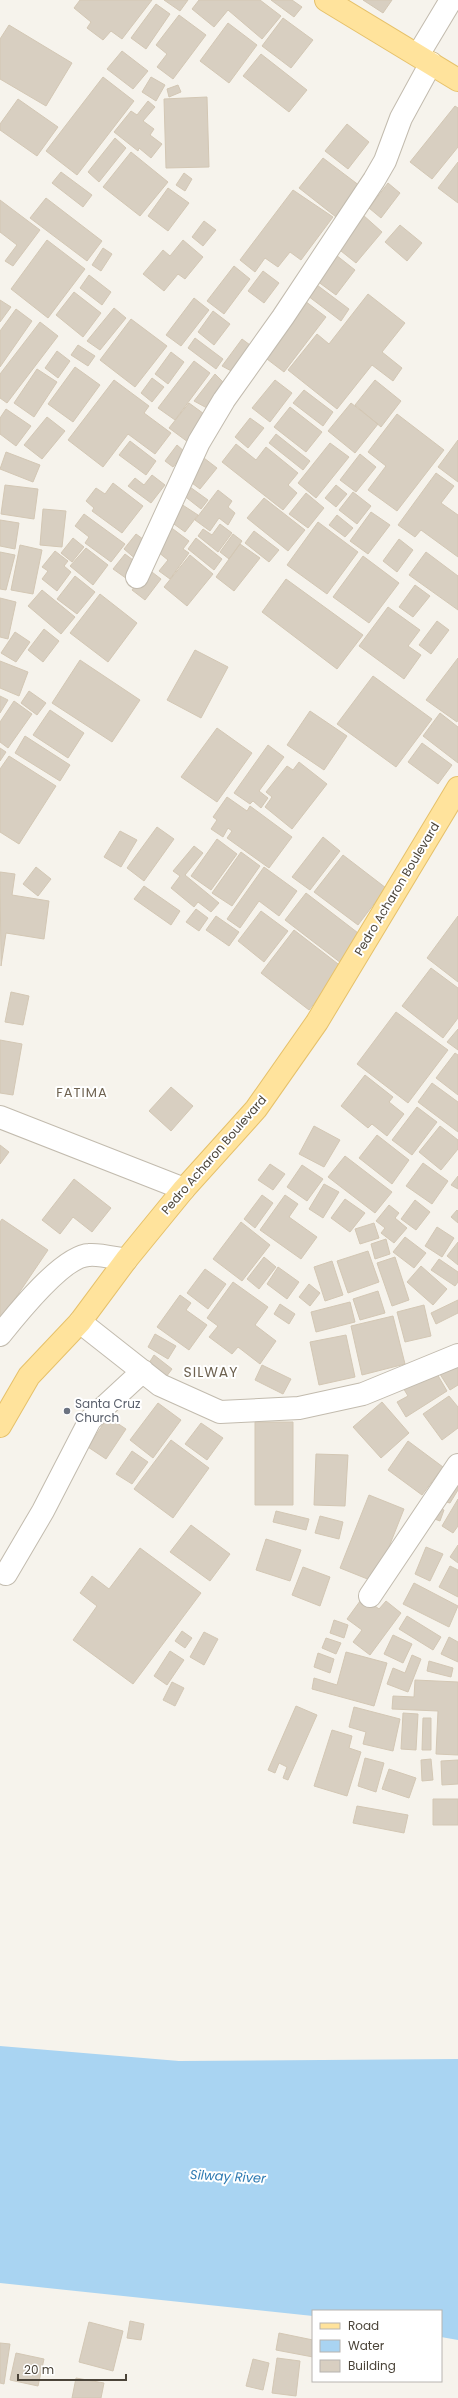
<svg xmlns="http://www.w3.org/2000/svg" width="458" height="2398" viewBox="0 0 458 2398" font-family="Poppins,sans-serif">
	<rect width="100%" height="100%" fill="#f6f3ec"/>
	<!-- water -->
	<path fill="#a9d4f2" d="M0 2046 179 2061 458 2059V2340L441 2337V2311H313V2316L0 2283Z"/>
	<!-- building -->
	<path fill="#d8cfc1" stroke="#d3c7b4" d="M80 0H152L122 39 111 31 103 40 87 28 91 22 74 8Z
		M164 0H188L180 11Z
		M199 0H260L281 16 262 39 228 10 214 27 192 9Z
		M271 0H292L302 7 294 17Z
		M363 0H392L383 13Z
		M156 4 170 14 146 49 131 38Z
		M179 15 206 35 173 79 157 67 167 54 156 45Z
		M283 18 313 40 291 68 262 46Z
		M228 23 257 45 229 83 200 61Z
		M9 25 72 63 46 106 0 79V39Z
		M122 51 148 71 133 89 107 69Z
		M261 54 307 90 289 112 243 76Z
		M103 77 134 101 77 175 46 151Z
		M151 77 165 85 156 101 142 92Z
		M178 85 181 92 169 97 167 89Z
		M207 97 209 167 166 168 164 99Z
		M18 99 58 127 37 156 0 130V124Z
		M148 101 155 107 143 121 154 129 150 135 162 144 151 158 139 148 138 151 114 132 131 111 137 115Z
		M455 106 458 108V147L432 179 410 162Z
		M347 124 369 142 348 169 325 151Z
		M115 138 126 148 99 182 88 172Z
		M131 152 168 182 140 216 103 187Z
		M323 158 360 186 336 217 299 188Z
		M458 162V203L438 188Z
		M61 172 92 195 83 207 52 183Z
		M184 173 192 179 185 191 176 185Z
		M388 183 400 193 381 218 369 208Z
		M168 188 189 203 168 231 148 216Z
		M293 190 333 217 301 260 290 252 278 267 265 258 255 272 240 260Z
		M46 198 102 241 87 261 30 218Z
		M0 200 40 230 13 266 5 261 17 245 0 232Z
		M363 215 382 232 356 263 336 247Z
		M204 221 216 230 203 246 192 237Z
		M400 225 422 243 407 261 385 242Z
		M47 240 85 269 48 318 11 289Z
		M183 240 203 257 185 279 178 274 164 291 143 274 163 250 170 256Z
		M103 248 112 254 101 271 92 265Z
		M336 255 355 270 336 295 317 281Z
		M234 266 250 279 224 314 207 301Z
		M263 271 279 283 264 303 248 291Z
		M89 275 111 292 102 305 80 288Z
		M317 285 349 309 341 321 308 296Z
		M74 292 101 313 83 337 56 315Z
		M368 294 405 323 382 352 402 368 393 381 372 365 337 409 288 370 317 334 329 344Z
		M194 298 209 310 181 346 166 335Z
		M0 300 11 307 0 322Z
		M305 301 326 317 284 372 263 356Z
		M114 308 126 318 100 350 87 341Z
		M16 309 32 321 0 367V331Z
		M213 311 230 324 214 345 198 332Z
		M131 319 167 346 135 387 100 360Z
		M40 322 58 336 7 403 0 398V374Z
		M195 338 223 359 216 369 188 348Z
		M242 339 254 348 235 373 222 366Z
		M78 345 95 356 88 366 71 355Z
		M57 351 70 361 58 378 45 368Z
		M171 352 184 362 168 384 155 374Z
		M194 361 210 373 175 420 158 408Z
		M75 367 100 385 73 422 48 404Z
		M37 369 57 382 34 417 14 403Z
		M215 374 226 385 207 408 194 401Z
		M152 378 164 387 152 402 141 393Z
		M114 380 149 406 144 413 171 433 155 454 128 434 103 467 68 440Z
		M275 380 292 393 270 422 252 408Z
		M375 380 401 401 381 427 355 405Z
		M304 390 333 412 323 426 293 403Z
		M189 403 211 419 192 445 169 428Z
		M351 403 378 424 355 453 328 431Z
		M290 407 322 432 306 452 274 427Z
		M6 409 31 426 16 446 0 434V418Z
		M397 414 444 450 397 511 368 490 386 466 368 452Z
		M47 417 65 431 42 459 24 445Z
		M250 418 264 428 248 448 235 437Z
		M276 434 310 461 303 470 269 443Z
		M458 440V482L438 467Z
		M130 441 156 461 146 475 119 455Z
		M330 443 349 457 316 498 298 483Z
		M236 444 256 460 266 447 298 473 288 485 297 493 283 510 222 462Z
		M177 445 185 452 173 467 165 461Z
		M6 452 40 465 33 482 0 469Z
		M360 454 376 467 356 492 340 480Z
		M200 455 217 468 200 489 184 477Z
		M436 473 454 486 441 503 458 515V557L421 530 415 537 398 525Z
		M152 475 165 485 151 503 128 486 135 478 144 485Z
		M183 482 208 500 201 509 178 491Z
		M113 483 143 506 122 533 92 511 94 508 86 501 96 488 105 494Z
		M5 485 38 489 34 519 1 514Z
		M336 485 347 494 336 507 325 498Z
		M218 490 232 501 228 507 235 513 228 525 219 518 210 531 195 520Z
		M353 492 371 506 357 524 339 510Z
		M306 493 324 508 308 528 289 514Z
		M264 498 305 530 288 551 247 518Z
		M178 502 198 515 185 532 167 519Z
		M43 509 66 511 62 547 40 545Z
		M371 512 390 525 368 554 350 541Z
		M84 514 125 544 111 562 85 543 89 537 75 526Z
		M337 515 353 528 345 537 329 525Z
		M0 520 19 523 15 549 0 546Z
		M318 522 358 552 327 594 287 565Z
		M220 524 232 533 218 552 198 536 203 529 212 535Z
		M169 526 189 541 183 549 189 553 170 579 159 571 168 560 153 548Z
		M254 531 279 550 269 562 245 543Z
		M136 534 151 545 138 561 124 549Z
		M233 534 242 541 229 559 220 552Z
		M73 538 84 547 72 562 61 553Z
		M196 538 222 559 214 570 188 549Z
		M399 539 413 550 397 572 383 561Z
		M240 544 260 558 234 591 216 577Z
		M20 545 42 550 33 594 11 590Z
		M86 548 108 565 93 585 70 566Z
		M55 551 68 561 64 566 71 572 57 591 42 579 48 571 42 567Z
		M0 552 15 555 6 590 0 589Z
		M426 552 458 576V610L409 575Z
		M125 554 141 566 130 581 113 569Z
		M190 555 213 574 187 606 164 587Z
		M363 556 399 583 369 623 333 597Z
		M148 569 161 579 145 600 132 590Z
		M75 576 95 592 77 614 57 599Z
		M286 579 363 635 337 669 262 612Z
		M415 585 430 596 413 617 399 607Z
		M42 590 75 617 61 634 28 606Z
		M100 594 137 623 108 662 70 633Z
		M0 598 16 602 8 639 0 637Z
		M388 607 420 630 408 646 421 655 404 679 359 646Z
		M437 621 449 630 431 654 419 645Z
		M44 629 59 641 43 662 28 650Z
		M15 632 30 642 16 662 1 653Z
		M195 650 228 667 201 718 167 700Z
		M458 658V720L457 722 426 700Z
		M80 660 140 700 112 742 52 703Z
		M0 661 28 672 19 696 0 688Z
		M373 676 432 719 396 767 337 724Z
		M29 691 46 703 37 715 21 703Z
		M0 696 8 700 0 713Z
		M14 701 32 714 8 748 0 742V722Z
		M50 710 84 733 68 758 33 735Z
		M310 711 347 736 324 770 287 745Z
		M440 713 458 727V763L423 736Z
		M217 728 252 753 217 802 181 777Z
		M25 736 70 765 60 781 15 753Z
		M422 743 452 765 438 784 408 762Z
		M268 745 284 757 259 791 268 798 261 808 253 801 250 804 234 793Z
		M0 748 6 752 0 761Z
		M9 756 56 786 19 844 0 832V769Z
		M299 762 327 784 292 829 265 807 272 797 266 792 287 766 293 770Z
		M227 797 247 811 250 806 292 837 269 868 227 838 232 831 228 828 223 837 211 829 217 820 213 817Z
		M157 827 174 839 144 881 127 868Z
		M120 831 137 840 121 867 104 857Z
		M323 837 340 851 310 890 292 877Z
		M217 839 237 854 211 890 191 876Z
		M194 846 203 853 185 875 219 903 211 912 198 902 194 907 171 888 180 876 173 871Z
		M241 852 260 866 232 906 212 893Z
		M343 855 386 888 358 925 314 892Z
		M36 867 51 879 38 896 23 884Z
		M264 867 297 891 279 916 259 901 240 928 227 919Z
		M0 872 15 874 12 895 49 901 44 939 6 933 1 966Z
		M144 886 180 911 171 925 134 899Z
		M306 893 362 936 341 963 285 920Z
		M196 909 208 918 199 931 186 922Z
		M261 911 288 931 264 962 238 941Z
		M216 916 239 932 229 946 206 930Z
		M458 916V982L427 958Z
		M294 930 342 967 309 1010 261 973Z
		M431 968 458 988V1018L443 1038 402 1006Z
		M11 992 29 996 23 1025 5 1022Z
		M396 1012 448 1050 408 1103 357 1064Z
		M458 1029V1050L447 1042Z
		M0 1040 22 1044 13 1095 0 1093Z
		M455 1053 458 1055V1095L436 1078Z
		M365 1075 393 1097 389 1102 404 1114 387 1136 372 1124 368 1128 341 1106Z
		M432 1083 458 1102V1132L418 1102Z
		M171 1087 193 1106 171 1131 149 1111Z
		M417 1107 437 1122 412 1155 392 1140Z
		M314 1126 340 1140 324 1167 299 1154Z
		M440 1126 458 1140V1149L441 1170 419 1152Z
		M377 1135 409 1160 392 1184 359 1158Z
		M0 1145 9 1152 0 1164Z
		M345 1156 392 1192 375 1213 328 1177Z
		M423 1163 448 1181 432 1204 406 1186Z
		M270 1164 285 1174 273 1190 258 1180Z
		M302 1165 323 1179 307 1201 287 1187Z
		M458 1176V1189L451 1185Z
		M74 1179 111 1208 92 1232 73 1217 60 1234 42 1220Z
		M324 1184 339 1192 323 1218 309 1209Z
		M262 1195 273 1203 255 1228 244 1219Z
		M285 1195 298 1204 289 1217 317 1237 301 1259 260 1230Z
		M345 1199 365 1213 350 1232 331 1218Z
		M415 1200 430 1212 416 1230 401 1219Z
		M389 1205 399 1213 395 1218 407 1228 394 1243 381 1233 385 1228 376 1221Z
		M457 1210 458 1211V1223L451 1217Z
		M2 1219 48 1250 0 1321V1222Z
		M241 1222 270 1245 242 1281 213 1259Z
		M374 1223 379 1238 360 1244 355 1229Z
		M437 1227 454 1238 442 1257 425 1246Z
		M405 1237 426 1253 414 1268 393 1252Z
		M386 1239 390 1254 375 1259 371 1244Z
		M458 1242V1265L447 1256Z
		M368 1251 379 1282 348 1293 337 1261Z
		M264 1257 276 1267 259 1289 247 1279Z
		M395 1257 409 1300 392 1306 377 1263Z
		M439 1259 458 1272V1282L455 1286 431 1270Z
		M332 1261 343 1295 325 1301 314 1267Z
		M421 1266 447 1289 433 1305 407 1282Z
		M278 1267 299 1282 287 1299 267 1284Z
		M205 1269 226 1284 208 1309 187 1293Z
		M233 1282 268 1307 255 1325 276 1341 260 1364 238 1347 232 1354 209 1337 218 1326 207 1318Z
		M309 1284 320 1293 310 1306 299 1297Z
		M378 1291 385 1313 360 1320 353 1299Z
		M180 1295 191 1303 186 1310 207 1325 189 1350 157 1327Z
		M458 1300V1313L436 1324 431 1313Z
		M350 1302 355 1322 316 1332 311 1312Z
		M280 1304 295 1314 289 1324 274 1314Z
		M424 1305 431 1336 405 1342 397 1312Z
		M393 1316 405 1364 362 1375 351 1326Z
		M155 1334 176 1346 168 1359 148 1347Z
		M346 1335 355 1377 319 1385 310 1342Z
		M154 1355 172 1369 163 1381 146 1368Z
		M458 1358V1385L450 1390 438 1371Z
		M262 1365 291 1379 283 1394 255 1380Z
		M433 1367 447 1391 406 1417 397 1402 408 1396 402 1386Z
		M449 1396 458 1407V1428L442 1440 423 1414Z
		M382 1402 409 1433 381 1458 353 1427Z
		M158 1403 181 1420 153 1458 130 1440Z
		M108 1417 126 1429 106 1459 88 1447Z
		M255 1422H293V1505H255Z
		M201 1423 223 1438 207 1460 185 1444Z
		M171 1440 209 1468 173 1518 134 1489Z
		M408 1441 443 1467 422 1495 388 1470Z
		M132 1451 148 1462 132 1484 116 1474Z
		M316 1454 348 1455 345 1506 314 1505Z
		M458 1475V1490L450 1503 443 1501Z
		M369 1495 404 1509 375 1582 340 1568Z
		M458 1499V1526L453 1533 442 1526Z
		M436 1507 444 1510 440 1521 432 1518Z
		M276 1511 309 1519 306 1530 273 1522Z
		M320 1516 343 1522 339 1539 315 1533Z
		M191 1525 230 1554 210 1581 170 1552Z
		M266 1539 301 1550 290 1581 256 1570Z
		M458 1545V1563L450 1557Z
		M426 1547 443 1554 430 1581 415 1574Z
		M140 1548 201 1593 133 1684 73 1640 97 1606 80 1593 92 1576 109 1589Z
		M450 1566 458 1570V1597L439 1587Z
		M303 1567 330 1577 320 1606 292 1595Z
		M414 1583 458 1606 449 1627 403 1604Z
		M363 1597 379 1609 386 1601 401 1613 370 1655 353 1642 362 1630 347 1619Z
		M407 1616 441 1637 433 1650 399 1629Z
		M334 1620 348 1625 344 1638 330 1633Z
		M182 1631 192 1638 185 1648 175 1641Z
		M204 1632 218 1639 204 1665 190 1657Z
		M393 1635 412 1644 403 1663 384 1654Z
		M449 1637 458 1642V1662L441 1654Z
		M326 1638 341 1643 336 1654 322 1648Z
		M170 1651 184 1660 167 1685 154 1676Z
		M346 1652 387 1663 374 1706 312 1689 314 1678 337 1685Z
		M318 1653 334 1659 330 1673 314 1667Z
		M412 1655 421 1659 408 1692 387 1684 393 1668 405 1673Z
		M429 1661 453 1668 451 1677 427 1671Z
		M415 1680 458 1682V1755L436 1754 438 1711 392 1709 393 1696 414 1697Z
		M172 1682 184 1688 175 1706 163 1700Z
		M296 1706 317 1715 288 1780 283 1778 287 1767 279 1763 275 1773 268 1770Z
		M354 1707 400 1719 393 1751 363 1744 366 1732 349 1727Z
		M403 1713 418 1714 416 1750 401 1749Z
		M423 1718H431V1750H422Z
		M332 1730 352 1736 349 1748 361 1752 347 1796 314 1786Z
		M365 1758 384 1763 376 1792 358 1786Z
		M431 1759 433 1780 422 1781 421 1760Z
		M458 1760V1784L442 1785 441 1761Z
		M389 1769 416 1778 409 1798 382 1789Z
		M433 1799H458V1825H433Z
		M357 1806 408 1815 404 1833 353 1823Z
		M130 2321 144 2324 141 2340 127 2338Z
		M89 2322 123 2331 113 2371 79 2362Z
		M279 2333 313 2340V2357L276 2350Z
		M0 2343 10 2344 4 2384 0 2383Z
		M16 2353 44 2359 38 2386 10 2380Z
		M277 2358 300 2361 296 2396 272 2393Z
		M253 2359 269 2363 263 2390 246 2386Z
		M76 2378 104 2383 101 2398H72Z"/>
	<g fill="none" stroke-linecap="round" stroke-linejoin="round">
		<!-- minor casing -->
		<g stroke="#c2bbae" stroke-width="24">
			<path id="minor" d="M418 55 451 0
				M137 577 199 442 224 400 283 317 374 180 385 161 401 118 431 63
				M0 1117 184 1189
				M80 1322 160 1385 220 1412 299 1408 363 1394 458 1355
				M0 1335C16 1315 63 1256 89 1255 100 1254 114 1258 126 1260
				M6 1574 43 1511 90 1420 143 1371
				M370 1596 458 1465"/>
		</g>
		<!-- major casing -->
		<g stroke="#e6c16a" stroke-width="24">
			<path id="major" d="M326 0 458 80
				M0 1426 29 1376 80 1322 126 1260 184 1189 256 1109 317 1022 458 788"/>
		</g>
		<!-- minor -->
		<use href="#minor" stroke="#fff" stroke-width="22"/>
		<!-- major -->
		<use href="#major" stroke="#ffe39c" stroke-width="22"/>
	</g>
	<!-- markers -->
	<circle fill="#6b7280" stroke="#fff" stroke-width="1.5" cx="67" cy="1411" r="4"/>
	<g text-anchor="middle" stroke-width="4" stroke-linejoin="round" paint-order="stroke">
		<!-- street labels -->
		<g font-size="12" fill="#4b4439" stroke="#fff">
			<text transform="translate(397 889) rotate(-59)" y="4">Pedro Acharon Boulevard</text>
			<text transform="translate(214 1155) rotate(-49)" y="4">Pedro Acharon Boulevard</text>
		</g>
		<!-- worship labels -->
		<g font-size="12" fill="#5b616d" stroke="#fff" text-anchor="start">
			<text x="75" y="1408">Santa Cruz<tspan x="75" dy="14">Church</tspan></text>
		</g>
		<!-- neighbourhood labels -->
		<g font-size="13" letter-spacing="1" fill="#6e6250" stroke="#fff">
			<text x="82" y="1097">FATIMA</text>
		</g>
		<!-- water labels -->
		<g font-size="13" font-style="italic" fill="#2e7ab2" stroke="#fff">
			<text transform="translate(228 2176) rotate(3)" y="5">Silway River</text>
		</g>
		<!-- quarter labels -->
		<g font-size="14" letter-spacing="1" fill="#6e6250" stroke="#fff">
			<text x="211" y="1377">SILWAY</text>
		</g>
	</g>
	<!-- legend -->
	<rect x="312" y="2310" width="130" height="72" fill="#ffffff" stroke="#b7b4b0"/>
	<rect x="320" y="2323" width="20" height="6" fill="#ffe39c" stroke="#b7b4b0"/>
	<text x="348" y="2330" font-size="12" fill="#4b4439">Road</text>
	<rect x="320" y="2340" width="20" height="12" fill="#a9d4f2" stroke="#b7b4b0"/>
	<text x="348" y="2350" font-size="12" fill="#4b4439">Water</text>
	<rect x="320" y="2360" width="20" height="12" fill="#d8cfc1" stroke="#b7b4b0"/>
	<text x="348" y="2370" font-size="12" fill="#4b4439">Building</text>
	<!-- scale -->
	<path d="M18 2374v6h108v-6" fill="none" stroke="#4b4439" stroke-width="2"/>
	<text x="24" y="2374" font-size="12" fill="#4b4439" stroke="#ffffff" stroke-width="3" paint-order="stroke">20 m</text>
</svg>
